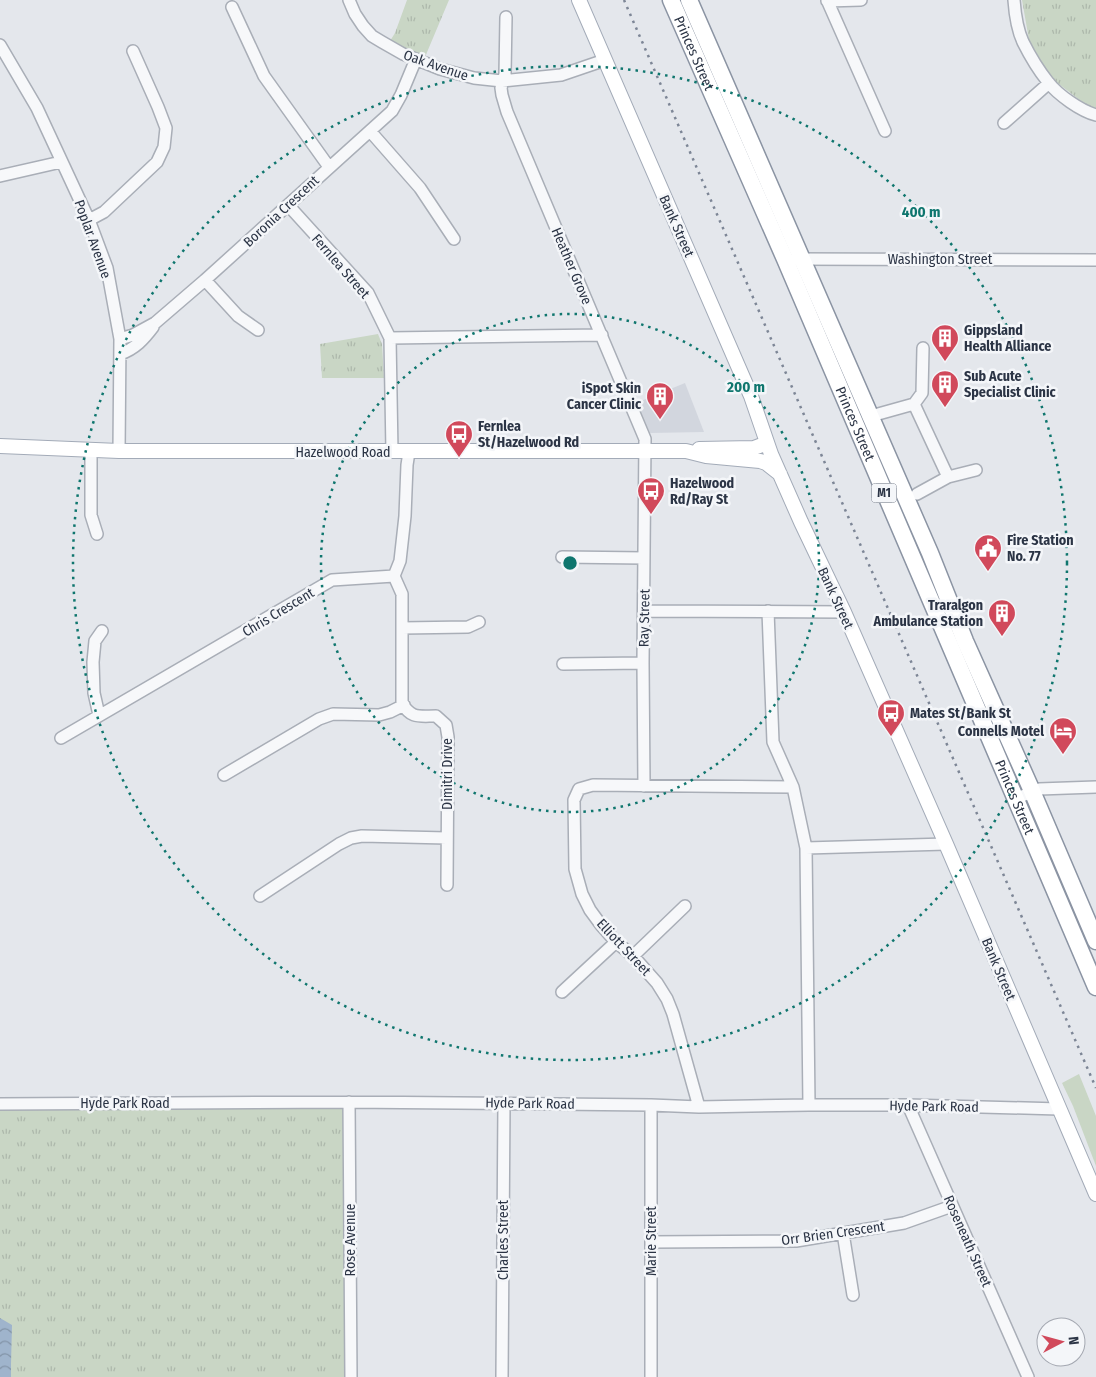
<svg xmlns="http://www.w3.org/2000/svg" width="1096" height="1377" viewBox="0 0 1096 1377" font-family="'Fira Sans Condensed',sans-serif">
	<defs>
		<pattern id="park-tufts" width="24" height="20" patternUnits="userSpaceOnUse" patternTransform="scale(1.25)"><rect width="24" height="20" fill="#c9d6c5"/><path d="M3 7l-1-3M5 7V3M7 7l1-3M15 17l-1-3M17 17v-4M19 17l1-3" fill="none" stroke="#adb8ab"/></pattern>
		<pattern id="water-waves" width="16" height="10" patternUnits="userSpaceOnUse" patternTransform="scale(1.25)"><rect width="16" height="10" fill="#9fb4cc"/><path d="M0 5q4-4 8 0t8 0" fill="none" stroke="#8293a7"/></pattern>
	</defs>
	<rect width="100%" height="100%" fill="#e4e7ec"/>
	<!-- built -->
	<path fill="#d2d6de" d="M685 383 704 432 650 433 636 403Z"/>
	<!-- green -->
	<path fill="#c9d6c5" d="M1079 1074 1096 1116V1166L1073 1106 1062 1083Z"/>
	<!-- park -->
	<path fill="url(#park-tufts)" d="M407 0H449L425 57 390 41 395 33Z
		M1022 0H1096V111H1094L1051 78 1029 40Z
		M378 334 382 344 384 378H322L320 344Z
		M349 1104V1377H0V1105Z"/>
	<!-- water -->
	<path fill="url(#water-waves)" d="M0 1318 12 1325 11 1364V1377H0Z"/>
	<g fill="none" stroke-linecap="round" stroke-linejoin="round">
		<!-- minor casing -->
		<g stroke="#a9aeb7" stroke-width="14">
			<path id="minor" d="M349 0 355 14 363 26 372 36 382 42 403 54 440 69 474 78 502 81 561 75 605 60
				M827 0 885 131
				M1014 0C1015 14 1017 29 1023 42 1029 54 1040 72 1048 82 1058 95 1081 111 1096 115
				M827 1 861 0
				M232 7 264 76 329 167
				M506 17 505 74 501 88 502 95 507 112 645 439 643 663 644 786
				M0 45 37 108 89 220 107 268 120 339 119 451
				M1004 123 1049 83
				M370 131 420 188 454 239
				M0 176 61 162
				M288 205 368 293 390 338 392 452
				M89 220 104 212 157 162 164 147 166 128 158 107 133 51
				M796 259 1096 260
				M205 280 238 316 258 330
				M390 338 602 335
				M120 339 133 335 155 323 205 280 392 111 401 95 416 59
				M120 354C135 349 144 339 153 327
				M914 404 922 393 923 348
				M871 416 914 404 948 477 976 470
				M91 451V515L97 534
				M917 494 948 477
				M562 557 644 558
				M394 576 402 594V703C411 719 419 716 436 716L446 725 448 737 447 885
				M645 611 844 612
				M768 611 773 742 793 787 806 848 809 1105
				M402 628 468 627 479 622
				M563 664 643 663
				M99 715 94 693 93 662 95 641 102 631
				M61 738 332 580 394 576 400 561 405 516 407 465 409 452
				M224 775 319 719 333 714 379 715 390 712 404 705
				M1015 799 1039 789 1096 787
				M806 848 946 844
				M260 896 339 844 351 838 362 836 447 838
				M633 956 685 906
				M562 992 616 942
				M349 1102 351 1377
				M0 1104 349 1102 651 1105 699 1107 809 1105H908L1059 1109
				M651 1105V1377
				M908 1105 1028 1377
				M699 1107 673 1014 667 999 657 983 633 956 616 942 601 925 590 910 582 894 575 869 574 800 579 789 593 785 793 787
				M843 1233 853 1295
				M651 1242 796 1241 904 1223 952 1206
				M502 1377 504 1103"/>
		</g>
		<!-- major casing -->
		<g stroke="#a3abb8" stroke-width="16">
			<path id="major" d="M579 0 751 396 771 454 801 522 844 612 946 844 1096 1194
				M0 446 119 451H686L706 456 760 461 766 463 780 474
				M699 449 754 448 767 443"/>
		</g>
		<!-- highway casing -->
		<g stroke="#8b94a3" stroke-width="19">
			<g id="highway">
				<path id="s1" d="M671 0 785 259 1096 987"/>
				<path d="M689 0 930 553 965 641 1032 791 1096 941"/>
			</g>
		</g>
		<!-- minor -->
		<use href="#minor" stroke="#f7f8fa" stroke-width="11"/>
		<!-- major -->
		<use href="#major" stroke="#fff" stroke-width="14"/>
		<!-- highway -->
		<use href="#highway" stroke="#fff" stroke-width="16"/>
		<!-- rail -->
		<path stroke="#7d8696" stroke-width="2.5" stroke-dasharray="2.5 5" stroke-linecap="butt" d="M624 0 1096 1088"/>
	</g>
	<!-- distance rings -->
	<g fill="none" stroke="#0f766e" stroke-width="2.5" stroke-dasharray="2.5 5">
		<circle cx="570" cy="563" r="249"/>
		<circle cx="570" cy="563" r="497"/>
	</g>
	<!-- icons -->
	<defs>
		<g id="building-pin" transform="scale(1.4375)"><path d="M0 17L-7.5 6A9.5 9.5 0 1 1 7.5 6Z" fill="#d1495b" stroke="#f4f6f9"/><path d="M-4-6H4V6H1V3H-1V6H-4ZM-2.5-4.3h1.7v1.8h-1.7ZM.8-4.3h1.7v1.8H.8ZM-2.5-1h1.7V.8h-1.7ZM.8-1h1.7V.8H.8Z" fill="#fff"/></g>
		<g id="bus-pin" transform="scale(1.4375)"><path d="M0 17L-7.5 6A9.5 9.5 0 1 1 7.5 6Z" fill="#d1495b" stroke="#f4f6f9"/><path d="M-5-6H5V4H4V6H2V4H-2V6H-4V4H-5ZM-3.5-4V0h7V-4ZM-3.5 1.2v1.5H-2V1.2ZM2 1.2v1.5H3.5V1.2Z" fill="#fff"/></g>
		<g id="civic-pin" transform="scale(1.4375)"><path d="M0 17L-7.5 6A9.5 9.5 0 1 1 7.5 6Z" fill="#d1495b" stroke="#f4f6f9"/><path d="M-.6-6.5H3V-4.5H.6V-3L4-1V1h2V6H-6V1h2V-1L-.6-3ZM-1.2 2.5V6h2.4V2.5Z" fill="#fff"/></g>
		<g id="hotel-pin" transform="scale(1.4375)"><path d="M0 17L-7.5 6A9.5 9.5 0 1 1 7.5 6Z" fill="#d1495b" stroke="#f4f6f9"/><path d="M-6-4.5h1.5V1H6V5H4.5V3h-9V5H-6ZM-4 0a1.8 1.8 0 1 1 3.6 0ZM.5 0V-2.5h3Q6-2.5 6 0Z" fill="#fff"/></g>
	</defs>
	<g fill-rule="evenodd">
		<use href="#building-pin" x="945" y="338"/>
		<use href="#building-pin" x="945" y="384"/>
		<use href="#building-pin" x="660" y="396"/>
		<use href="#bus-pin" x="459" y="434"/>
		<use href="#bus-pin" x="651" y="491"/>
		<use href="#civic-pin" x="988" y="548"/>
		<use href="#building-pin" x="1002" y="613"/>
		<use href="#bus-pin" x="891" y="713"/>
		<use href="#hotel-pin" x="1063" y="731"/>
	</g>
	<g text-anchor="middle" stroke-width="5" stroke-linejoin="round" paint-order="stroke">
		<!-- shield labels -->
		<rect fill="#f4f6f9" stroke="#676e7b" stroke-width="1" x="871.5" y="483.5" width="25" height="19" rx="4"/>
		<g font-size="12" font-weight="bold" fill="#2b3445">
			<text x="884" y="497">M1</text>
		</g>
		<!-- street labels -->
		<g font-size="14" fill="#2b3445" stroke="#f4f6f9">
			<text dy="5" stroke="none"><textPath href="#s1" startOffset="58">Princes Street</textPath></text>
			<text transform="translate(436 65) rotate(19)" y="5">Oak Avenue</text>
			<text transform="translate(281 211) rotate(-43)" y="5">Boronia Crescent</text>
			<text transform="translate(677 226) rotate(66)" y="5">Bank Street</text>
			<text transform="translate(93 239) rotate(70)" y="5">Poplar Avenue</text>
			<text x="940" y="264">Washington Street</text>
			<text transform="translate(341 266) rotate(49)" y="5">Fernlea Street</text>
			<text transform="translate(572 266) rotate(67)" y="5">Heather Grove</text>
			<text dy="5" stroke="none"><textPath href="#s1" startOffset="462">Princes Street</textPath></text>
			<text x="343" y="457">Hazelwood Road</text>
			<text transform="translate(836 598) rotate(65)" y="5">Bank Street</text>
			<text transform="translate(278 612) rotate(-31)" y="5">Chris Crescent</text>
			<text transform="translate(644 618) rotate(-89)" y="5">Ray Street</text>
			<text transform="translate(447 774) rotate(-90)" y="5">Dimitri Drive</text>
			<text dy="5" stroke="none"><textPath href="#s1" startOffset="868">Princes Street</textPath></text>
			<text transform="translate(624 947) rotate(47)" y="5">Elliott Street</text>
			<text transform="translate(999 969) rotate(67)" y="5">Bank Street</text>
			<text x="125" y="1108">Hyde Park Road</text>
			<text transform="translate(530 1103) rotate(1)" y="5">Hyde Park Road</text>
			<text transform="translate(934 1106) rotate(1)" y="5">Hyde Park Road</text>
			<text transform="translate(833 1233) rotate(-8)" y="5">Orr Brien Crescent</text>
			<text transform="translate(350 1240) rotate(-90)" y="5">Rose Avenue</text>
			<text transform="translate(503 1240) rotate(-90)" y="5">Charles Street</text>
			<text transform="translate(651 1241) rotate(-90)" y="5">Marie Street</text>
			<text transform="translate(968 1241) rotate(66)" y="5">Roseneath Street</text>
		</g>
		<!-- poi labels -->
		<g font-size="14" font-weight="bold" fill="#2b3445" stroke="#f4f6f9" text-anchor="start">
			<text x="964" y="335">Gippsland<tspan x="964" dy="16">Health Alliance</tspan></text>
			<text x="964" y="381">Sub Acute<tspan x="964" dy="16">Specialist Clinic</tspan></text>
			<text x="641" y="393" text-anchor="end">iSpot Skin<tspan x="641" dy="16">Cancer Clinic</tspan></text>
			<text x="478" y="431">Fernlea<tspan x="478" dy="16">St/Hazelwood Rd</tspan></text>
			<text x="670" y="488">Hazelwood<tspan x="670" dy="16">Rd/Ray St</tspan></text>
			<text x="1007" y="545">Fire Station<tspan x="1007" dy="16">No. 77</tspan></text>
			<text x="983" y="610" text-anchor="end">Traralgon<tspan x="983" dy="16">Ambulance Station</tspan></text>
			<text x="910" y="718">Mates St/Bank St</text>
			<text x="1044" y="736" text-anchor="end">Connells Motel</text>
		</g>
	</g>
	<circle cx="570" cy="563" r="8" fill="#0f766e" stroke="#f4f6f9" stroke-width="2.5"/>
	<g font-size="15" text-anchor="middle" font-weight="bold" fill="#0f766e" stroke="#f4f6f9" stroke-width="5" stroke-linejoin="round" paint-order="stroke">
		<text x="921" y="217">400 m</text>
		<text x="746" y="392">200 m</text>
	</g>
	<!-- north arrow -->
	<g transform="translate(1061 1342) rotate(84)"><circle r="24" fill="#f4f6f9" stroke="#a4a8b1"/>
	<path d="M0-4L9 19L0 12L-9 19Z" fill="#d1495b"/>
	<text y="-8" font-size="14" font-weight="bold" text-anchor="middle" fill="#2b3445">N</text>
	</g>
</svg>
